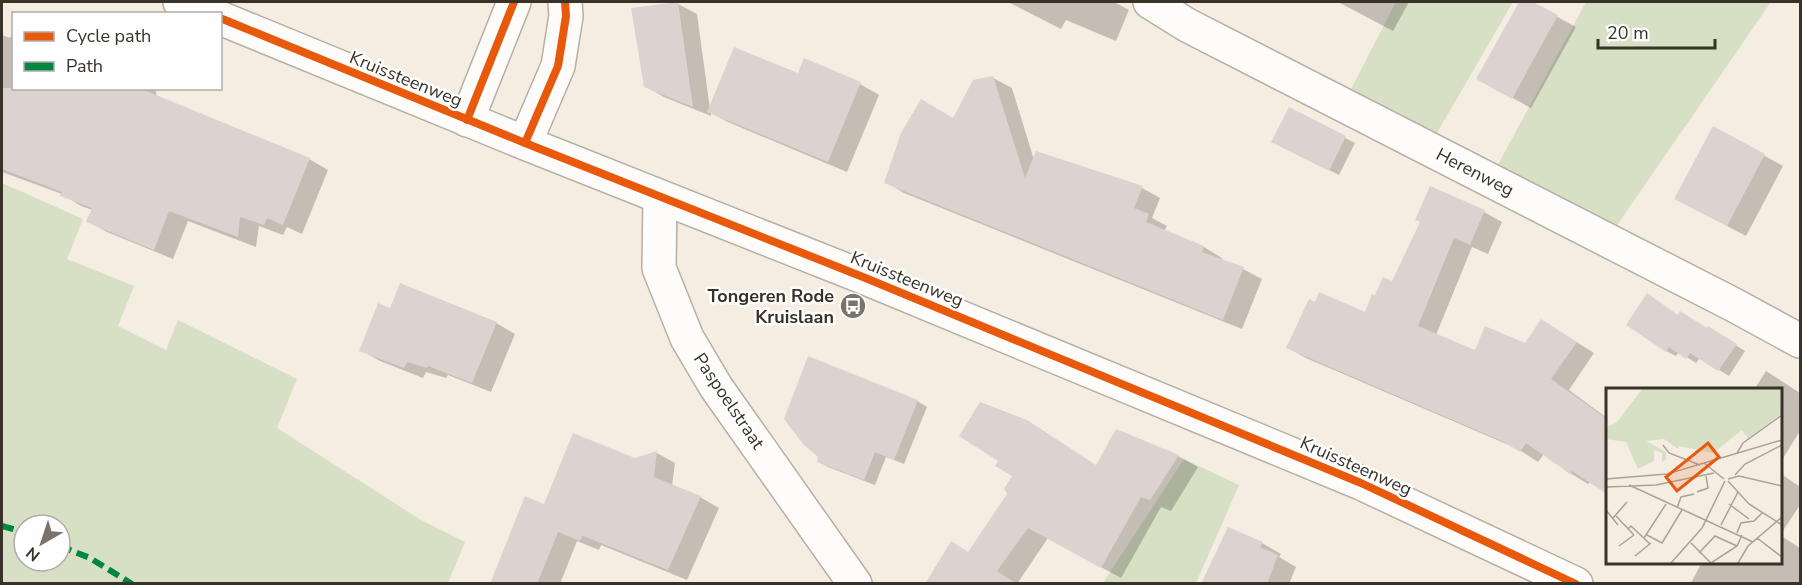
<svg xmlns="http://www.w3.org/2000/svg" width="1802" height="585" viewBox="0 0 1802 585" font-family="'Nunito Sans',sans-serif">
	<rect width="100%" height="100%" fill="#f5ede2"/>
	<!-- green -->
	<path fill="#d7dfc4" fill-rule="evenodd" d="M1396 2H1513L1434 138 1349 93Z
		M1586 2H1771L1613 231 1495 170Z
		M2 183 83 219 67 259 134 286 118 326 166 350 178 320 297 379 277 428 421 520 465 542 448 583H2ZM24 525H60V561H24Z
		M1184 459 1239 485 1196 583H1103Z"/>
	<!-- shadow -->
	<path fill="#0003" d="M1008 2H1114L1129 10 1116 41 1066 20 1061 29Z
		M1338 2H1409L1393 31Z
		M1521 2H1530L1576 27 1531 108 1478 79Z
		M678 4 697 14 710 109 798 75 860 84 879 95 847 172 728 122 711 113V116L664 97 645 86Z
		M12 34 14 35V88H155L157 97 309 159 328 170 302 234 287 227 283 235 259 226 256 247 188 221 173 259 107 232 88 221 93 210 81 206 62 194 2 172V35L10 38Z
		M993 78 1012 88 1034 160 1142 188 1160 198 1152 218 1167 226 1164 231 1204 247 1222 258 1221 261 1243 269 1262 279 1242 329 904 193 886 182 954 120Z
		M1289 109 1355 143 1339 175 1283 147Z
		M1713 128 1783 166 1746 236 1695 209Z
		M1484 212 1502 222 1488 254 1472 247 1436 335 1476 351 1526 345 1559 331 1594 353 1569 390 1607 418V493L1590 482 1588 484 1570 473 1544 454 1538 462 1518 449 1306 358 1288 348 1366 314 1376 297Z
		M391 310 496 323 515 334 491 392 448 375 446 378 426 372 423 378 380 361 361 350Z
		M1679 316 1718 334 1745 351 1729 376 1700 358 1696 363 1679 352 1676 356 1666 351Z
		M1766 371 1800 393V431L1780 463V390H1754Z
		M917 401 927 407 904 464 886 457 875 485 828 467 818 461 820 456Z
		M1117 431 1178 456 1198 467 1171 511 1161 507 1121 578 1048 538 1017 584H927L1097 466Z
		M657 453 675 463 672 486 700 497 719 508 687 580 601 545 599 550 577 541 560 584H496L545 506 635 460Z
		M1780 473 1800 487V505L1780 535 1800 548V584L1691 583 1702 562H1780Z
		M1262 543 1281 554 1279 557 1296 567 1289 584H1203Z"/>
	<!-- building -->
	<path fill="#dcd3d1" d="M678 2 693 107 644 87 631 8Z
		M1519 2H1533L1558 15 1512 99 1476 79Z
		M734 47 798 73 804 58 861 82 828 162 707 112Z
		M993 76 1025 178 1036 151 1143 186 1134 208 1149 214 1146 222 1204 246 1202 252 1244 267 1223 320 884 183 901 133 921 99 953 118 973 80Z
		M2 88H139L310 158 283 225 267 218 264 225 240 217 238 237 169 211 154 250 86 222 92 208 60 196 62 192 2 169Z
		M1289 107 1346 136 1329 171 1271 142Z
		M1713 126 1765 154 1727 226 1674 199Z
		M1430 186 1485 210 1470 245 1454 238 1418 326 1475 350 1485 326 1525 343 1541 319 1577 342 1551 379 1607 419V494L1572 471 1570 474 1526 443 1520 452 1504 442 1286 348 1309 299 1315 302 1319 292 1365 312 1372 294 1375 295 1383 277 1392 281 1420 222 1415 220Z
		M400 283 497 322 472 383 428 366 427 368 407 362 404 368 359 351 378 303 390 308Z
		M1647 293 1678 315 1680 311 1707 328 1708 326 1737 344 1718 371 1690 353 1686 359 1669 347 1666 352 1626 325Z
		M808 356 918 400 894 460 875 452 864 480 817 462 818 457 803 444 784 419Z
		M980 402 1027 420 1096 465 1116 429 1179 455 1150 500 1141 497 1101 568 1028 528 997 571 1017 584H925L951 541 968 552 1007 494 1004 489 1012 476 995 466 998 461 959 436Z
		M573 433 635 458 657 451 654 477 701 496 668 570 583 536 580 541 558 532 537 584H490L525 496 544 504Z
		M1228 527 1263 542 1260 547 1278 555 1267 584H1201Z"/>
	<g fill="none" stroke-linecap="round" stroke-linejoin="round">
		<!-- minor casing -->
		<g stroke="#b6afa6" stroke-width="36">
			<path id="minor" d="M1150 2 1187 25 1734 305 1800 341
				M660 197 659 268 687 338 716 387 855 584"/>
		</g>
		<!-- major casing -->
		<g stroke="#b6afa6" stroke-width="36">
			<path id="major" d="M180 2 209 14
				M220 18 525 143 863 277 1361 483 1576 584
				M467 120 514 2
				M525 143 558 66 566 16 565 2"/>
		</g>
		<!-- minor -->
		<use href="#minor" stroke="#fefcfb" stroke-width="33"/>
		<!-- major -->
		<use href="#major" stroke="#fefcfb" stroke-width="33"/>
		<!-- quiet -->
		<path stroke="#00873e" stroke-width="6" stroke-dasharray="12 6" stroke-linecap="butt" d="M2 526 24 532
			M60 546 90 558 132 584"/>
		<!-- cycleway casing -->
		<g stroke="#fefefe" stroke-width="11">
			<path id="cycleway" d="M220 18 525 143 863 277 1361 483 1576 584
				M467 120 514 2
				M525 143 558 66 566 16 565 2"/>
		</g>
		<!-- cycleway -->
		<use href="#cycleway" stroke="#e8590c" stroke-width="8"/>
	</g>
	<!-- icons -->
	<defs>
		<g id="bus-disc" transform="scale(1.35)"><circle r="9.5" fill="#7b7369" stroke="#fefefe"/><path d="M-5-6H5V4H4V6H2V4H-2V6H-4V4H-5ZM-3.5-4V0h7V-4ZM-3.5 1.2v1.5H-2V1.2ZM2 1.2v1.5H3.5V1.2Z" fill="#fff"/></g>
	</defs>
	<g fill-rule="evenodd">
		<use href="#bus-disc" x="853" y="306"/>
	</g>
	<g text-anchor="middle" stroke-width="5" stroke-linejoin="round" paint-order="stroke">
		<!-- street labels -->
		<g font-size="18" fill="#393228" stroke="#fefefe">
			<text transform="translate(406 79) rotate(22)" y="6">Kruissteenweg</text>
			<text transform="translate(1475 172) rotate(27)" y="6">Herenweg</text>
			<text transform="translate(907 279) rotate(22)" y="6">Kruissteenweg</text>
			<text transform="translate(729 401) rotate(56)" y="6">Paspoelstraat</text>
			<text transform="translate(1356 466) rotate(24)" y="6">Kruissteenweg</text>
		</g>
		<!-- poi labels -->
		<g font-size="18" font-weight="bold" fill="#393228" stroke="#fefefe" text-anchor="end">
			<text x="834" y="302">Tongeren Rode<tspan x="834" dy="21">Kruislaan</tspan></text>
		</g>
	</g>
	<!-- overview -->
	<g transform="translate(1606 388)">
		<rect width="176" height="176" fill="#f5ede2"/>
		<path d="M37 0H175V26L142 50 136 42 107 65 73 58 72 61 58 51 40 53 60 64V71L56 74V65L48 62V73L32 81 20 54 0 51V39L10 35Z" fill="#d7dfc4"/>
		<path fill="none" stroke="#aaa298" stroke-width="1.5" d="M57 57 63 65 94 77M131 65 137 55 176 27M98 75 118 91M129 87 139 76 176 57M0 91 61 86 176 52M122 91 133 88 176 98M122 93 143 116 176 137M23 97 147 154M0 99 50 97 108 85M96 102 91 104 102 100 100 88M123 116 143 131M71 120 75 109 88 106M0 122 12 137M10 128 28 147M7 130 21 114M115 137 132 104M22 141 25 138 44 156M131 145 135 135 148 133 156 125M41 147 56 155 76 122M38 150 60 116M151 150 176 169M85 155 105 175 131 158 136 147M13 158 28 147M93 165 109 148 131 158M29 168 45 155M65 175 96 140 119 93M132 175 142 158 176 129"/>
		<path fill="#e8590c" fill-opacity="0.15" stroke="#e8590c" stroke-width="3" d="M102 55 113 69 71 103 60 89Z"/>
		<rect width="176" height="176" fill="none" stroke="#393228" stroke-width="3"/>
	</g>
	<!-- border -->
	<rect width="1802" height="585" fill="none" stroke="#393228" stroke-width="6"/>
	<!-- legend -->
	<rect x="12" y="12" width="210" height="78" fill="#fefefe" stroke="#afaca8" stroke-width="1.5"/>
	<rect x="24" y="32" width="30" height="9" fill="#e8590c" stroke="#afaca8" stroke-width="1.5"/>
	<text x="66" y="42" font-size="18" fill="#393228">Cycle path</text>
	<rect x="24" y="62" width="30" height="9" fill="#00873e" stroke="#afaca8" stroke-width="1.5"/>
	<text x="66" y="72" font-size="18" fill="#393228">Path</text>
	<!-- north arrow -->
	<g transform="translate(42 543) rotate(219)"><circle r="28" fill="#fefefe" stroke="#afaca8" stroke-width="1.5"/>
	<path d="M0-4.5L10 22L0 15L-10 22Z" fill="#7b7369"/>
	<text y="-9" font-size="16" font-weight="bold" text-anchor="middle" fill="#393228">N</text>
	</g>
	<!-- scale -->
	<path d="M1598 39v9h117v-9" fill="none" stroke="#393228" stroke-width="3"/>
	<text x="1607" y="39" font-size="18" fill="#393228" stroke="#fefefe" stroke-width="4.5" paint-order="stroke">20 m</text>
</svg>
